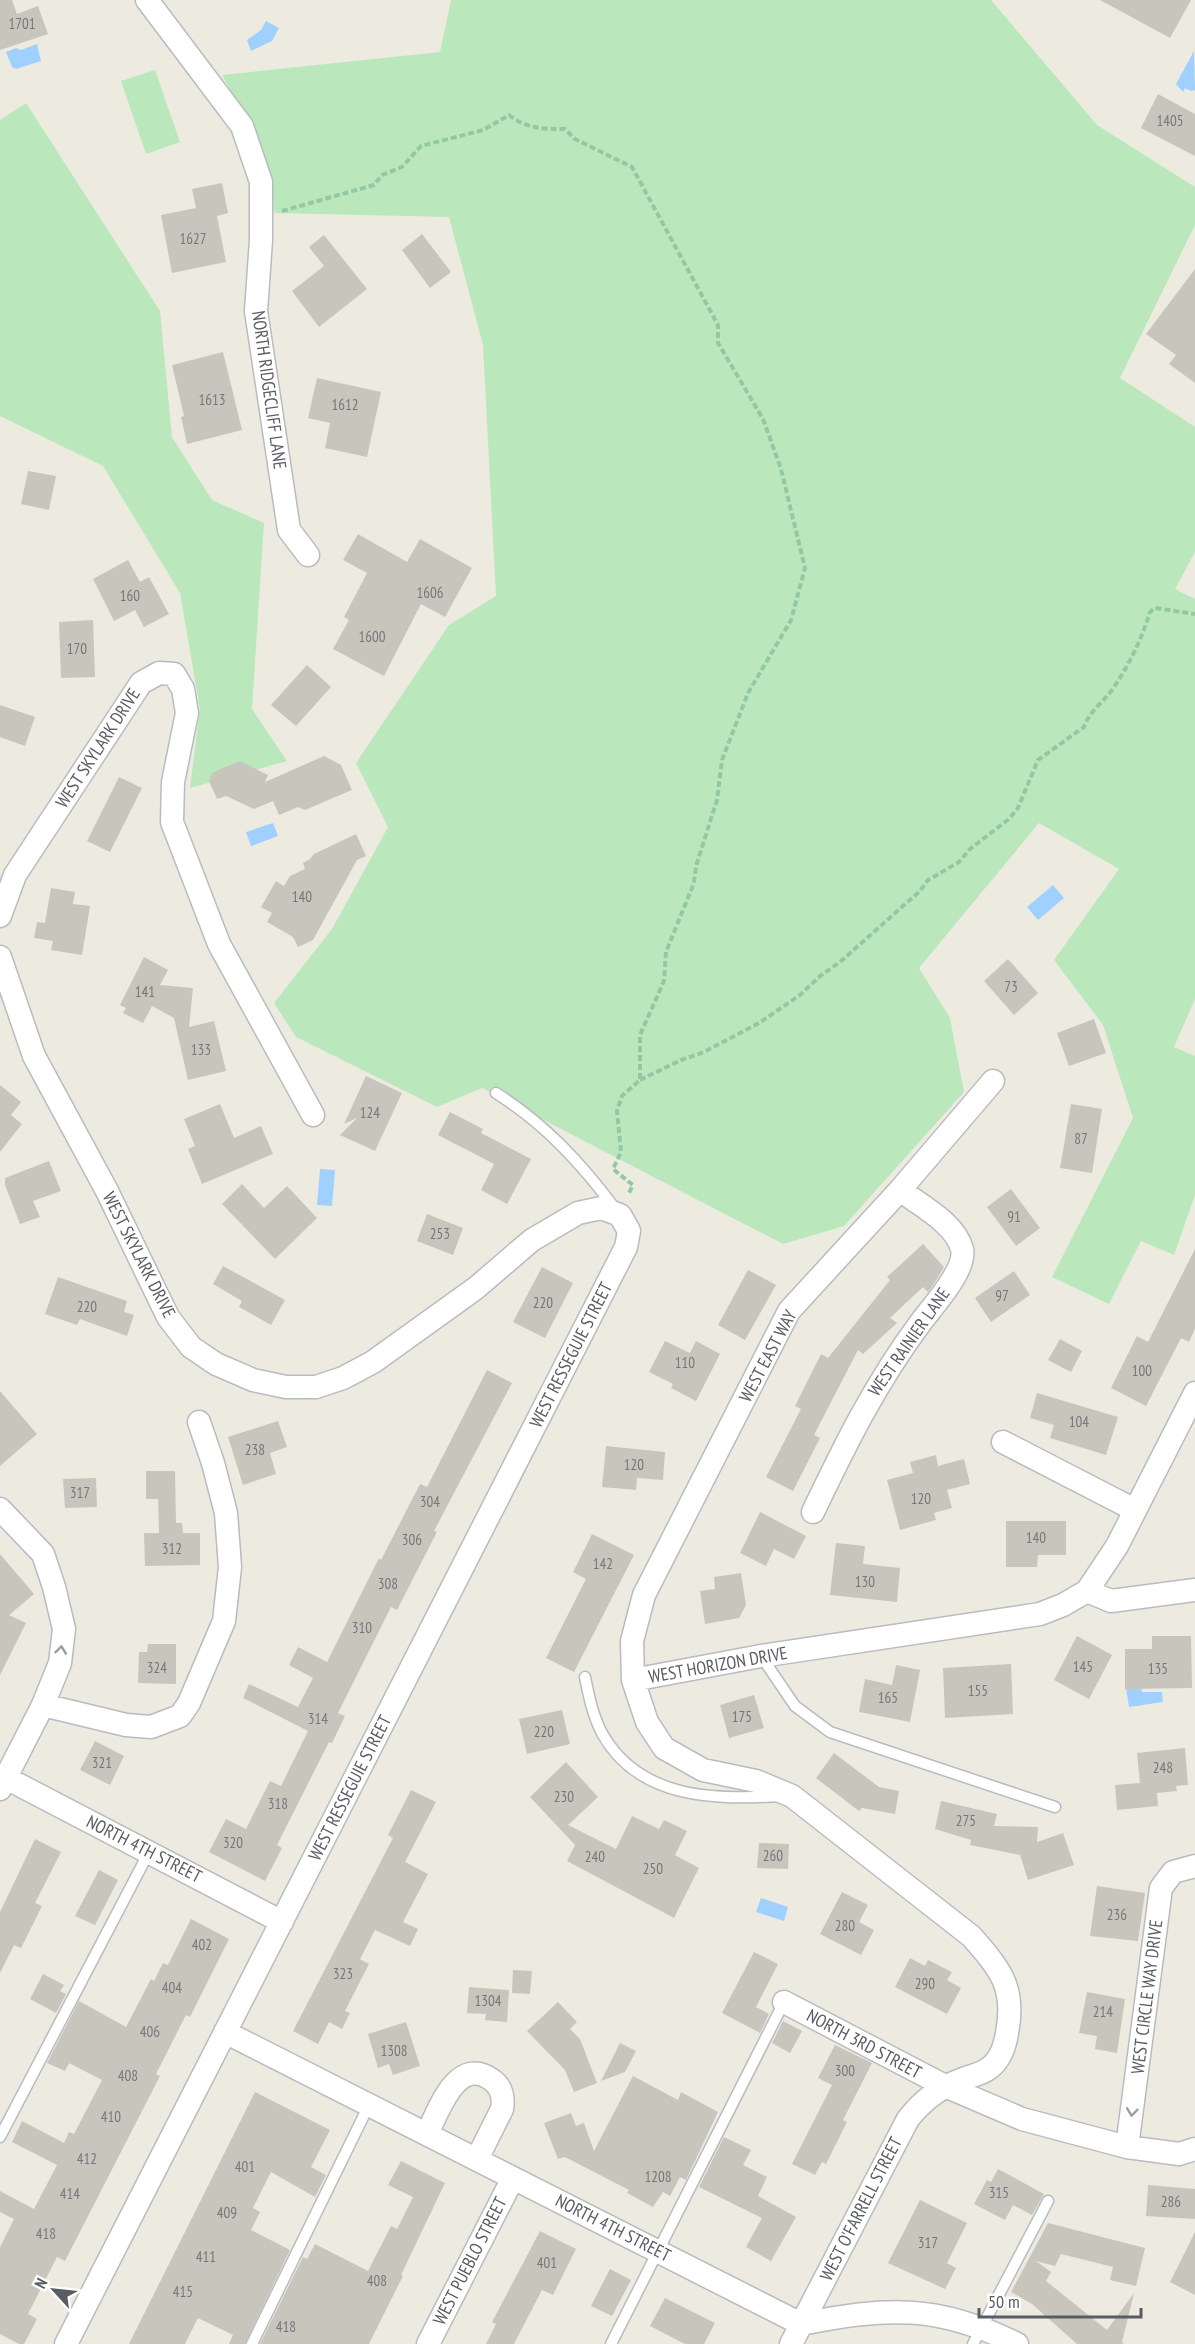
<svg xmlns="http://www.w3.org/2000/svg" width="1195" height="2344" viewBox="0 0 1195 2344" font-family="'PT Sans Narrow',sans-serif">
	<rect width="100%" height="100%" fill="#edebe0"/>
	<!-- green -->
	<path fill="#bae8bc" d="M451 0H991L1097 125 1195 187V225L1120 378 1195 427V552L1175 589 1195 599V999L1174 1047 1195 1056V1195L1174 1255 1141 1241 1109 1304 1052 1277 1133 1118 1103 1025 1054 960 1119 869 1039 823 919 968 950 1018 964 1092 844 1226 783 1244 482 1088 437 1107 296 1037 274 1003 332 929 388 827 356 763 449 625 496 596 483 345 449 217 275 213 260 143 222 75 440 52Z
		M155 70 180 142 146 154 121 81Z
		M26 103 160 311 172 437 212 500 264 523 252 709 287 761 190 788 200 709 180 593 103 466 0 416V120Z"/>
	<!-- water -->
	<path fill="#9fd0ff" d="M266 21 279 28 272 41 251 51 247 40 261 30Z
		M37 44 41 61 16 69 12 67 6 52 16 48 21 50Z
		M1194 51 1195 90 1191 91 1185 88 1183 92 1176 84Z
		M273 823 278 836 251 846 246 832Z
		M1053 885 1064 898 1038 920 1027 907Z
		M320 1169 335 1170 332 1206 317 1205Z
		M1141 1686 1142 1692H1162L1163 1702 1129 1707 1126 1688Z
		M761 1898 788 1907 784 1921 756 1912Z"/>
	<!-- building -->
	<path fill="#c8c5bd" d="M0 0H12L17 14 38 6 48 34 0 50Z
		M1100 0H1191L1170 38Z
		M1158 94 1195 114V156L1141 128Z
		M222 183 228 213 217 216 226 262 172 273 161 215 196 208 192 189Z
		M422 234 451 272 430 288 402 250Z
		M324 235 367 289 319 327 292 291 324 266 309 247Z
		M1195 269V383L1169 364 1176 355 1146 334Z
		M223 352 242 430 187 444 181 417 184 416 172 365Z
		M317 378 381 392 367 457 325 448 330 423 308 418Z
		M28 471 56 476 49 510 21 504Z
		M358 534 407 562 420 539 472 568 445 617 421 604 384 676 333 649 349 620 344 617 367 573 343 560Z
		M128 560 140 582 149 577 169 614 144 627 135 610 114 621 93 579Z
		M93 620 95 677 61 678 59 622Z
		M307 665 331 687 296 726 271 705Z
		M0 705 35 717 25 746 0 737Z
		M324 756 341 765 352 790 305 810 298 807 279 815 273 801 254 809 226 796 217 799 209 781 212 773 240 761 268 775 265 782Z
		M119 777 142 788 110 852 87 841Z
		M356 834 366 856 357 860 313 940 298 947 293 937 267 922 272 913 261 907 276 881 284 886 290 876 305 869 303 863 310 859 314 854Z
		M51 888 75 892 73 904 90 906 82 955 51 950 53 941 34 938 37 922 45 923Z
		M144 957 168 970 160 985 193 988 189 1027 214 1021 226 1071 188 1080 174 1018 152 1006 143 1023 123 1013 126 1008 120 1005Z
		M1008 959 1038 993 1014 1015 984 981Z
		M1094 1019 1106 1053 1069 1066 1057 1033Z
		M366 1076 402 1093 375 1151 340 1135 357 1118 344 1124Z
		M0 1085 21 1102 11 1115 22 1124 0 1152Z
		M220 1104 234 1138 261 1126 273 1154 202 1184 188 1149 195 1146 184 1119Z
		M1071 1104 1102 1109 1092 1173 1060 1168Z
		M450 1112 483 1129 481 1133 531 1159 507 1204 481 1190 494 1164 438 1135Z
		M49 1161 61 1191 33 1201 40 1217 20 1224 5 1185V1178Z
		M242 1184 264 1208 287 1186 317 1218 275 1259 222 1204Z
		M1011 1189 1040 1228 1016 1246 987 1207Z
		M427 1214 463 1228 453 1255 417 1241Z
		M923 1244 944 1267 937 1279 928 1292 923 1287 890 1318 897 1323 863 1354 858 1350 814 1435 820 1438 793 1491 766 1477 801 1409 795 1406 821 1354 828 1358 890 1280 887 1277Z
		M1195 1249V1329L1189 1342 1181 1338 1146 1406 1111 1388 1137 1336 1148 1342Z
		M223 1266 285 1300 271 1325 239 1307 242 1301 213 1284Z
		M542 1267 573 1283 545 1338 513 1322Z
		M748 1270 776 1285 745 1340 718 1325Z
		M1014 1271 1030 1295 991 1322 975 1298Z
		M58 1277 127 1301 124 1312 134 1315 127 1336 80 1319 77 1325 45 1314Z
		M1060 1339 1082 1351 1071 1372 1048 1360Z
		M665 1341 690 1353 696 1341 720 1354 696 1401 671 1388 673 1384 649 1372Z
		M487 1370 512 1383 434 1531 437 1532 397 1610 391 1607 338 1713 345 1716 332 1743 329 1742 277 1845 282 1848 265 1881 209 1852 226 1819 246 1829 270 1781 281 1786 308 1731 243 1698 249 1684 298 1707 313 1678 289 1665 298 1647 327 1662 379 1558 381 1560 420 1484 427 1487Z
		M0 1391 37 1434 0 1466Z
		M1037 1393 1118 1417 1106 1455 1050 1438 1054 1425 1030 1418Z
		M278 1421 287 1447 270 1453 276 1474 243 1485 228 1437Z
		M606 1446 665 1452 663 1480 637 1478 636 1490 602 1487Z
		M936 1455 938 1466 964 1459 970 1484 947 1490 952 1508 934 1513 936 1520 900 1530 887 1480 913 1473 910 1462Z
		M146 1471H175L176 1523H182L183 1533H200V1565L145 1566 144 1533H159L158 1499H146Z
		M96 1478 97 1507 65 1508 63 1479Z
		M760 1512 806 1536 794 1559 774 1549 766 1566 740 1553Z
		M1006 1521H1066V1555H1038L1037 1567H1006Z
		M592 1534 634 1555 574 1672 546 1658 586 1579 573 1572Z
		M836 1543 865 1546 863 1564 900 1568 897 1602 830 1595Z
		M0 1554 34 1594 9 1615 26 1623 0 1675Z
		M741 1573 746 1605 739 1618 705 1624 700 1591 715 1589 714 1577Z
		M1077 1636 1112 1655 1089 1699 1054 1680Z
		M1152 1636H1191L1192 1688 1125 1689V1649H1152Z
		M148 1644H176V1684L138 1683 139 1652H147Z
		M1011 1664 1013 1714 945 1718 943 1668Z
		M896 1665 920 1670 910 1722 859 1712 865 1679 892 1685Z
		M754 1695 764 1728 729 1738 720 1705Z
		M562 1710 570 1744 527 1754 519 1719Z
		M95 1741 124 1756 110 1785 80 1770Z
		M1185 1748 1188 1785 1176 1786 1177 1791 1157 1793 1158 1806 1117 1810 1115 1785 1140 1783 1137 1753Z
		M834 1753 879 1787 899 1791 895 1814 862 1808 859 1811 816 1778Z
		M566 1762 598 1797 568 1825 616 1849 632 1816 659 1829 664 1820 687 1831 675 1855 699 1868 674 1918 567 1861 575 1845 530 1797Z
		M411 1790 436 1802 405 1862 428 1874 403 1922 418 1929 410 1946 375 1930 360 1959 369 1964 345 2011 350 2013 342 2029 329 2022 318 2044 293 2031 393 1838 388 1835Z
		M941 1801 997 1814 994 1826 1038 1827 1037 1842 1063 1833 1074 1865 1028 1880 1020 1855 970 1845 971 1840 935 1829Z
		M35 1839 61 1852 35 1903 42 1906 21 1948 14 1945 0 1973V1912Z
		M759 1843 789 1844 788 1869 757 1868Z
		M99 1870 118 1880 95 1925 75 1916Z
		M1097 1886 1145 1893 1138 1941 1090 1936Z
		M842 1892 868 1905 859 1922 874 1930 861 1955 820 1934Z
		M191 1919 229 1939 190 2017 186 2015 156 2074 160 2076 65 2261 57 2257 28 2314 37 2319 24 2344H19L0 2334V2247L14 2219 0 2212V2191L34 2209 57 2165 12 2142 22 2121 64 2143 69 2132 74 2134 102 2080 69 2063 65 2071 47 2063 79 2001 126 2027 151 1979 154 1981 163 1963 168 1965Z
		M754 1952 778 1964 756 2007 769 2014 760 2033 722 2013Z
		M910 1958 925 1966 928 1960 952 1972 947 1980 961 1988 947 2014 895 1987Z
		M513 1970 532 1971 530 1994 512 1993Z
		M43 1974 64 1985 60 1991 66 1994 56 2013 30 1999Z
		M469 1987 509 1990 507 2022 485 2020 486 2014 467 2013Z
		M1087 1992 1125 1999 1117 2053 1095 2049 1097 2036 1079 2033Z
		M558 2002 577 2022 570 2029 580 2039 597 2083 574 2092 565 2070 527 2031Z
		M783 2021 802 2031 790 2053 772 2043Z
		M406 2022 420 2066 393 2075 389 2064 378 2068 368 2034Z
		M620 2043 636 2051 625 2072 601 2081Z
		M835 2045 872 2063 843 2120 847 2122 826 2164 822 2162 815 2175 792 2164 832 2085 818 2078Z
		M633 2076 678 2100 681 2092 718 2112 686 2180 680 2177 670 2196 663 2192 653 2207 627 2193 629 2190 565 2157 558 2159 544 2123 571 2113 576 2126 584 2123 594 2151Z
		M255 2092 330 2130 311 2167 326 2175 315 2197 271 2172 253 2208 260 2212 251 2230 290 2250 245 2344H229L233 2335 198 2318 185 2344H129Z
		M724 2137 751 2150 743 2165 767 2177 758 2196 796 2217 771 2261 746 2247 762 2218 699 2187Z
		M401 2161 445 2183 401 2275 403 2276 369 2344H260L303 2257 307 2259 315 2244 368 2271 391 2226 397 2229 413 2197 388 2185Z
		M998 2169 1044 2194 1032 2215 1013 2205 1005 2220 974 2204 987 2180 991 2182Z
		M1148 2185 1195 2189V2219L1146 2216Z
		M920 2200 967 2223 947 2263 956 2268 945 2289 888 2263Z
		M1048 2223 1145 2248 1136 2286 1110 2280 1113 2267 1061 2254 1055 2266 1036 2261 1051 2272 1046 2281 1107 2330 1134 2293 1122 2342 1124 2344H1077L1032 2304 1011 2292Z
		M540 2231 576 2249 553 2295 542 2290 514 2344H486L496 2324 492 2322Z
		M1195 2232V2295L1170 2282Z
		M610 2269 631 2280 612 2316 591 2306Z
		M665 2298 715 2323 704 2344H685L650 2326Z"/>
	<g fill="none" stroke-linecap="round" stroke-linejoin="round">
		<!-- lane casing -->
		<g stroke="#b8bbc1" stroke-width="13">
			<path id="lane" d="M496 1093C545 1124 582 1164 616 1210
				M761 1656 795 1706 830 1732 1055 1807
				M585 1677C589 1697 593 1717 603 1735 640 1799 714 1800 780 1796
				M0 2137 149 1852
				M252 2344 369 2105
				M611 2344 784 2002
				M973 2344 1048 2201"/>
		</g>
		<!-- street casing -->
		<g stroke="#b8bbc1" stroke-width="25">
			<path id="street" d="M147 0 242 126 261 182V240L256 311 289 530 308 555
				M0 916 15 875 141 683 159 673 174 674 183 689 187 713 173 782 172 822 219 944 313 1115
				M0 957 34 1056 107 1191 168 1317 191 1347 216 1364 253 1380 286 1387H316L343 1378 373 1362 476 1288 532 1240 578 1213 601 1208 620 1215 629 1231 626 1247 66 2344
				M1003 1442 1135 1510
				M0 1509 43 1554 54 1587 64 1629 60 1663 43 1705 0 1789
				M813 1512C846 1443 875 1384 921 1322 933 1306 967 1269 962 1249 955 1223 921 1206 900 1190
				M1087 1591 1111 1601 1195 1590
				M633 1680 761 1656 1040 1614 1063 1605 1087 1591 1117 1546 1195 1393
				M43 1705 126 1725 151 1727 180 1716 189 1703 224 1621 230 1567 226 1513 213 1463 199 1422
				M6 1778 282 1922
				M784 2002 945 2086 1022 2119 1127 2147 1179 2154 1195 2149
				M225 2032 801 2324C886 2307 938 2304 1017 2344
				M427 2134C438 2112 457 2054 492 2080 502 2087 504 2098 502 2109L477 2159
				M1127 2147 1161 1888 1173 1872 1195 1866
				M428 2344 513 2178
				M791 2344 908 2119C924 2099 939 2088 963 2079 971 2076 981 2074 988 2069 1000 2061 1005 2046 1007 2033 1016 1987 1000 1969 971 1936L792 1796 756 1781 703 1770 664 1748 647 1722 633 1680 632 1641 644 1595 789 1311 900 1190 993 1081"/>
		</g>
		<!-- path -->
		<path stroke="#93c8a4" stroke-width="4" stroke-dasharray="6 3" stroke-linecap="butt" d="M282 211 374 185 382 175 402 167 421 146 483 130 509 115C527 129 543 129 565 129L575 139 632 167 718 325V343L763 419 781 469 805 568 791 620 748 693 722 760 717 800 696 866 694 883 666 952 664 981 640 1035V1080L622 1096 617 1111 621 1152 613 1169 633 1185 628 1195
			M640 1080 681 1060 704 1052 759 1023 800 995 820 976 840 962 920 891 928 880 959 862 970 849 1009 819 1018 808 1038 760 1084 727C1089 712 1102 703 1112 690 1129 665 1141 641 1150 612L1155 608 1195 614"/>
		<!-- lane -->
		<use href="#lane" stroke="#fff" stroke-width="10"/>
		<!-- street -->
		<use href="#street" stroke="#fff" stroke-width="22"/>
	</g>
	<!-- one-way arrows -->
	<defs><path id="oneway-chevron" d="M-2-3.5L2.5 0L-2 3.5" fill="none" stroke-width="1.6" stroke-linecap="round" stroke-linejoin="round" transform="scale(1.5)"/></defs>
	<g stroke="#9b9ea1">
		<use href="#oneway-chevron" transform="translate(61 1650) rotate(-83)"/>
		<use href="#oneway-chevron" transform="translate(1132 2112) rotate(97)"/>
	</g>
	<g text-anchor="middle" stroke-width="4.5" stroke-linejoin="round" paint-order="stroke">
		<!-- number labels -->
		<g font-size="15" fill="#75777a">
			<text x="22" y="29">1701</text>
			<text x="1170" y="126">1405</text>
			<text x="193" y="244">1627</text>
			<text x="212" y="405">1613</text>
			<text x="345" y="410">1612</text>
			<text x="430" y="598">1606</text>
			<text x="130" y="601">160</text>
			<text x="372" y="642">1600</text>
			<text x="77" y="654">170</text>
			<text x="302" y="902">140</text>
			<text x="1011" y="992">73</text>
			<text x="145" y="997">141</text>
			<text x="201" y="1055">133</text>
			<text x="370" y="1118">124</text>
			<text x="1081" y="1144">87</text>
			<text x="1014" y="1222">91</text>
			<text x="440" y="1239">253</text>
			<text x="1002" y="1301">97</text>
			<text x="543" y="1308">220</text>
			<text x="87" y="1312">220</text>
			<text x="685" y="1368">110</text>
			<text x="1142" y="1376">100</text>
			<text x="1079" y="1427">104</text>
			<text x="255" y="1455">238</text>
			<text x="634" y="1470">120</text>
			<text x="80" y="1498">317</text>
			<text x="921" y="1504">120</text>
			<text x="430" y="1507">304</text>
			<text x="1036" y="1543">140</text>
			<text x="412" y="1545">306</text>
			<text x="172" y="1554">312</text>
			<text x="603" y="1569">142</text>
			<text x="865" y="1587">130</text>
			<text x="388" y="1589">308</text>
			<text x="362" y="1633">310</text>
			<text x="1083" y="1672">145</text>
			<text x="157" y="1673">324</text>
			<text x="1158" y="1674">135</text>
			<text x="978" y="1696">155</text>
			<text x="888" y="1703">165</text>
			<text x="742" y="1722">175</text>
			<text x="318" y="1724">314</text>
			<text x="544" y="1737">220</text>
			<text x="102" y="1768">321</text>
			<text x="1163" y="1773">248</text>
			<text x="564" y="1802">230</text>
			<text x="278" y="1809">318</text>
			<text x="966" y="1826">275</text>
			<text x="233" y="1848">320</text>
			<text x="773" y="1861">260</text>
			<text x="595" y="1862">240</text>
			<text x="653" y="1874">250</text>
			<text x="1117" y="1920">236</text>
			<text x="845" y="1931">280</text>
			<text x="202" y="1950">402</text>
			<text x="343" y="1979">323</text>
			<text x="925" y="1989">290</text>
			<text x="172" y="1993">404</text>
			<text x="488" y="2006">1304</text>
			<text x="1103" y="2017">214</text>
			<text x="150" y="2037">406</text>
			<text x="394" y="2056">1308</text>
			<text x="845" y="2076">300</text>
			<text x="128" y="2081">408</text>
			<text x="111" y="2122">410</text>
			<text x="87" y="2164">412</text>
			<text x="245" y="2172">401</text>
			<text x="658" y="2182">1208</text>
			<text x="999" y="2198">315</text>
			<text x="70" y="2199">414</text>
			<text x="1171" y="2207">286</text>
			<text x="227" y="2218">409</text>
			<text x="46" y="2239">418</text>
			<text x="928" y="2248">317</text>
			<text x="206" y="2262">411</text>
			<text x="547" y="2268">401</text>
			<text x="377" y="2286">408</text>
			<text x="183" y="2297">415</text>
			<text x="286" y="2332">418</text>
		</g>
		<!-- street labels -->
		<g font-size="18" fill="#595d63" stroke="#fff">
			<text transform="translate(269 390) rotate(82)" y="6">NORTH RIDGECLIFF LANE</text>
			<text transform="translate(98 748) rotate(-57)" y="6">WEST SKYLARK DRIVE</text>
			<text transform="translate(139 1255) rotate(63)" y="6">WEST SKYLARK DRIVE</text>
			<text transform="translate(909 1342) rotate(-55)" y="6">WEST RAINIER LANE</text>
			<text transform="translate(571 1355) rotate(-63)" y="6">WEST RESSEGUIE STREET</text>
			<text transform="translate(768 1356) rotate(-62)" y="6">WEST EAST WAY</text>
			<text transform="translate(718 1665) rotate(-10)" y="6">WEST HORIZON DRIVE</text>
			<text transform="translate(350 1788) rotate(-63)" y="6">WEST RESSEGUIE STREET</text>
			<text transform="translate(144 1849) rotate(27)" y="6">NORTH 4TH STREET</text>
			<text transform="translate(1147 1997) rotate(-83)" y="6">WEST CIRCLE WAY DRIVE</text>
			<text transform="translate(864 2044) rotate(28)" y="6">NORTH 3RD STREET</text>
			<text transform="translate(861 2209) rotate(-63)" y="6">WEST O'FARRELL STREET</text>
			<text transform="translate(613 2228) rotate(27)" y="6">NORTH 4TH STREET</text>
			<text transform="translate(470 2261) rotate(-63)" y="6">WEST PUEBLO STREET</text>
		</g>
	</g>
	<!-- north arrow -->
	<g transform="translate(54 2290) rotate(297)" stroke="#ffffff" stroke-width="4.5" paint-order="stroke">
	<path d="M0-4.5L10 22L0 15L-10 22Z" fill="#595d63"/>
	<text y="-9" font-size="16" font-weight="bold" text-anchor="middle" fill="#595d63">N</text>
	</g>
	<!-- scale -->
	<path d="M979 2308v9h162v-9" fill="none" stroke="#595d63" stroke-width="3"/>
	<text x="988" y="2308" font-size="18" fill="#595d63" stroke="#ffffff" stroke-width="4.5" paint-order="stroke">50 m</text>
</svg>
